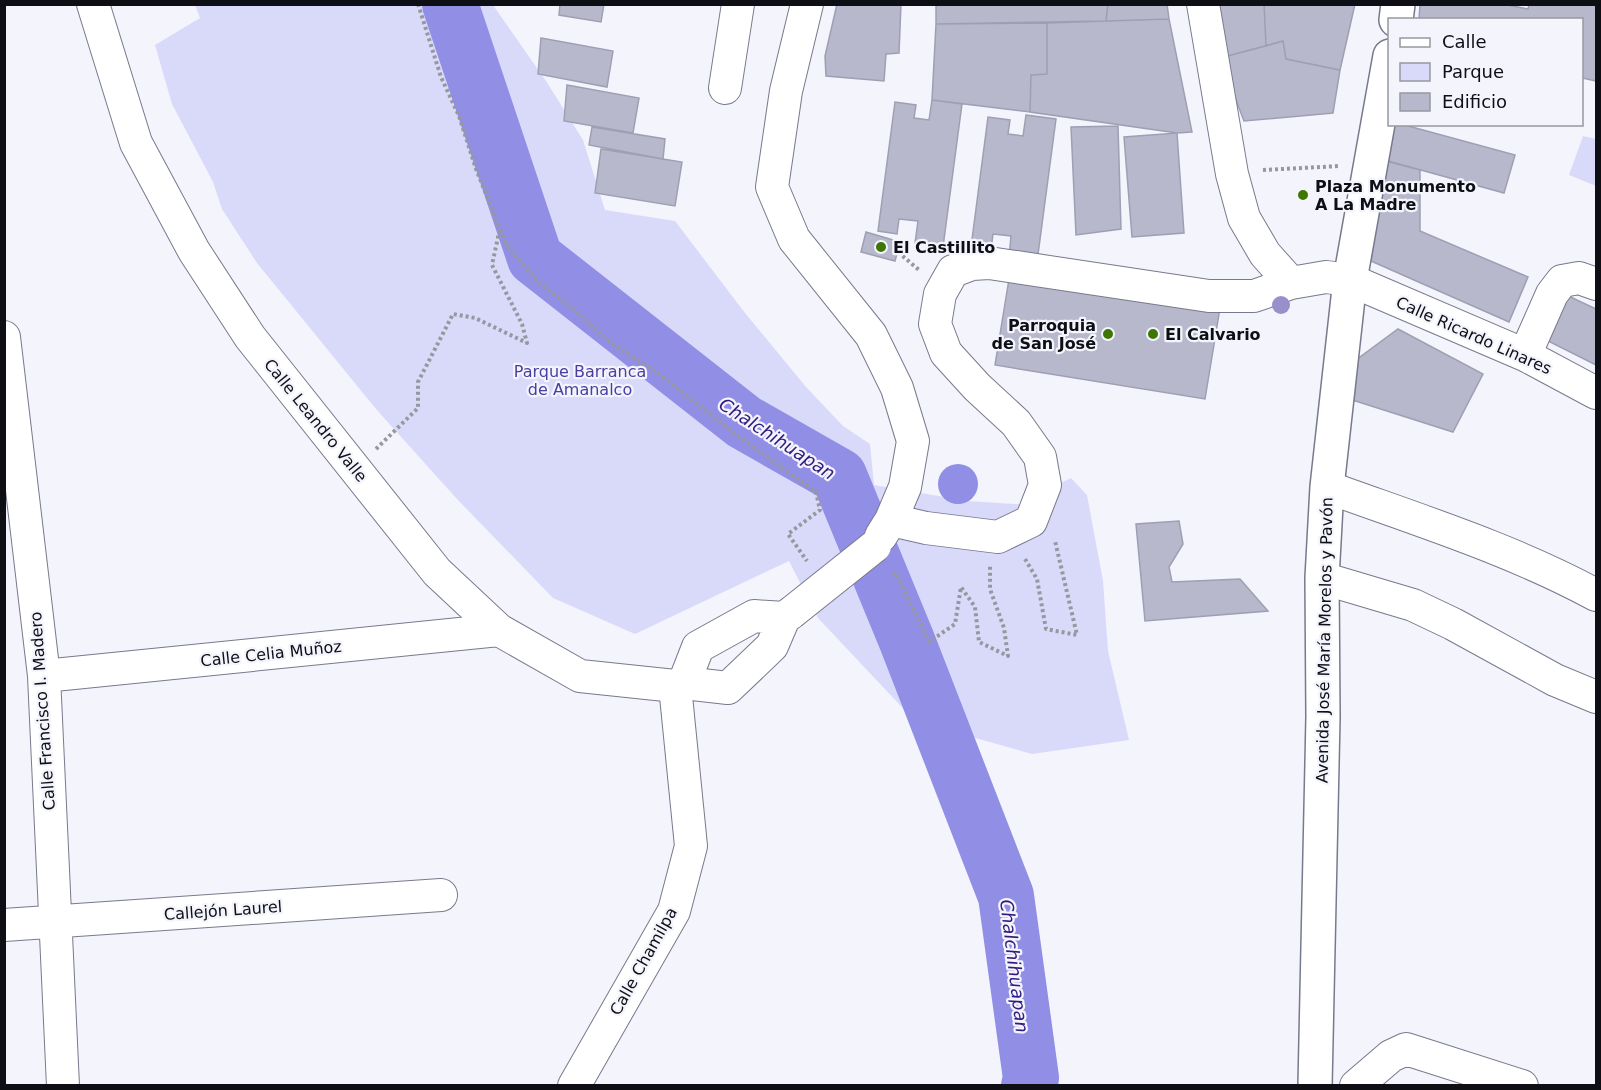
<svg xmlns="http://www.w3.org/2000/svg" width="1601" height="1090" viewBox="0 0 1601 1090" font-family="'DejaVu Sans',sans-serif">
	<rect width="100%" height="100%" fill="#f3f4fc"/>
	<!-- green -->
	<path fill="#d9dafa" d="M195 5H493L546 81 583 140 605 210 675 221 745 313 806 387 843 426 870 444 874 485 968 501 1030 505 1042 492 1071 478 1087 495 1103 581 1108 651 1129 740 1032 754 915 721 818 618 789 561 635 634 553 598 457 499 376 409 257 263 222 209 213 182 172 104 155 45 200 18Z
		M1583 136 1596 139V186L1569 175Z"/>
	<!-- water -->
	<path fill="#918ee5" d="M938 484a20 20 0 1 1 40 0a20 20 0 1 1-40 0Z"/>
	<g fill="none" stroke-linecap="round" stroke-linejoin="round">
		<!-- river -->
		<path stroke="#918ee5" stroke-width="56" d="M450 4 535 258 744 422 839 476 907 641 1006 896 1031 1078 1029 1086"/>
	</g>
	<!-- building -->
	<path fill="#b7b8cc" stroke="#9f9fb3" stroke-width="1.5" d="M560 4H604L601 22 559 15Z
		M837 4H901L899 53 886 54 884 81 826 76 825 56Z
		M936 4H1108L1106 21 936 24Z
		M1108 4H1167L1169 19 1106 21Z
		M1209 4H1264L1266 46 1220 58Z
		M1264 4H1355L1340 70 1286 59 1283 41 1266 46Z
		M1420 4H1502L1528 9 1529 4H1596V81L1582 78V20H1419Z
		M1169 19 1192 132 1177 133 1030 112 1031 75 1047 74V23Z
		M1047 23V74L1031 75 1030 112 932 100 936 24Z
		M541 38 613 51 607 87 538 74Z
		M1283 41 1286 59 1340 70 1333 113 1244 121 1220 58Z
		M567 85 639 98 633 133 564 121Z
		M932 100 962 104 943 247 915 243 918 221 899 219 897 234 878 231 895 102 916 105 914 118 929 120Z
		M1026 115 1056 119 1037 262 1009 258 1011 236 993 234 991 250 971 247 988 117 1010 120 1008 134 1023 136Z
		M1390 124H1401L1515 155 1504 193 1381 159Z
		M1118 126 1121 229 1076 235 1071 127Z
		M592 127 665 139 663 159 589 145Z
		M1177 133 1184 233 1132 237 1124 137Z
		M601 149 682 162 675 206 595 193Z
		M1386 161 1420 170V231L1528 277 1509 322 1371 261Z
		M866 232 900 242 895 261 861 252Z
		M1010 273 1220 308 1205 399 995 365Z
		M1562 293 1596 309V365L1542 338Z
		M1398 329 1483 374 1453 432 1346 398 1356 360Z
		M1179 521 1183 544 1169 567 1172 582 1240 579 1268 611 1145 621 1136 524Z"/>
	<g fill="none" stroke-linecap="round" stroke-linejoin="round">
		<!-- minor casing -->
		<g stroke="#78798c" stroke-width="34">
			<path id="minor" d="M93 4 136 143 194 251 250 337 437 572 499 630 580 676 675 686 684 683 728 688 772 646 784 618 791 613
				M807 4 786 91 772 187 794 239 871 335 897 388 913 441 905 487 891 520 881 536
				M1203 4 1232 174 1244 218 1265 254 1291 283
				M725 88 738 4
				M4 337 44 676 63 1086
				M1525 355 1552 294 1562 281 1579 278 1596 284
				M1327 487C1418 520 1511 549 1596 595
				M891 520 926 528 998 537 1031 521 1045 485 1040 457 1016 423 977 387 946 353 935 324 940 294 953 271 972 264 989 263 1209 296H1254L1291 283 1326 277 1350 280 1525 355 1596 393
				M1322 578 1413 605 1453 624 1555 680 1596 697
				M44 676 499 630
				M684 683 698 647 754 616 784 618
				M4 925 441 895
				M574 1086 674 911 691 846 675 686
				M1356 1086 1391 1056 1406 1049 1522 1086"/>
		</g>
		<!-- major casing -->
		<g stroke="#78798c" stroke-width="36">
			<path id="major" d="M1396 20 1398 4
				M1315 1086 1323 717 1322 578 1327 487 1350 280 1390 56"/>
		</g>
		<!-- path -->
		<path stroke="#97989f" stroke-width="4" stroke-dasharray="3 3" stroke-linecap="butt" d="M418 4 441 77 459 116 476 169 506 244 539 283 570 306 611 343 658 373 735 434 816 492 820 510 788 534 807 561
			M1263 170 1340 166
			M898 252 919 270
			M376 449 418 408V382L453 314 475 318 527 343 522 324 492 265 500 228
			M1025 559 1037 579 1046 629 1077 635 1055 541
			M893 575 896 573 929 642 955 624 961 587 975 607 979 642 1008 656 1004 628 990 589V566"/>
		<!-- minor -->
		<use href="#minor" stroke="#fff" stroke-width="32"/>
		<!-- major -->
		<use href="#major" stroke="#fff" stroke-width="33"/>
		<!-- minor-bridge casing -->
		<g stroke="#78798c" stroke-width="34" stroke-linecap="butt">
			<path id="minor-bridge" d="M791 613 875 546"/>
		</g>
		<!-- minor-bridge -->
		<use href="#minor-bridge" stroke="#fff" stroke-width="32"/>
	</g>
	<!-- trees -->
	<circle fill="#9790ca" cx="1281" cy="305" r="9"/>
	<!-- markers -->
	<g fill="#3f7501" stroke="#f3f4fc" stroke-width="2">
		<circle cx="1303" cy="195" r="6"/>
		<circle cx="881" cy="247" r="6"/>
		<circle cx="1108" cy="334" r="6"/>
		<circle cx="1153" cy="334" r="6"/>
	</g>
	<g text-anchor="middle" stroke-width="4.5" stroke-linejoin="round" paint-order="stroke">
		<!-- poi labels -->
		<g font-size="16" font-weight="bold" fill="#0e0f15" stroke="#f3f4fc" text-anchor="start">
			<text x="1315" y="192">Plaza Monumento<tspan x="1315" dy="18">A La Madre</tspan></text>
			<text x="893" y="253">El Castillito</text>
			<text x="1096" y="331" text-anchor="end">Parroquia<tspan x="1096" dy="18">de San José</tspan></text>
			<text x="1165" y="340">El Calvario</text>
		</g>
		<!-- street labels -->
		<g font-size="16" fill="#0e0f15" stroke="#f3f4fc">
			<text transform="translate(1474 335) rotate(24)" y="6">Calle Ricardo Linares</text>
			<text transform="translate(316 420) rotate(51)" y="6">Calle Leandro Valle</text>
			<text transform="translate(1324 640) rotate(-89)" y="6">Avenida José María Morelos y Pavón</text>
			<text transform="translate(271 653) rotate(-6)" y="6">Calle Celia Muñoz</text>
			<text transform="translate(42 711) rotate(-94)" y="6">Calle Francisco I. Madero</text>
			<text transform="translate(223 910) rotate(-4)" y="6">Callejón Laurel</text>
			<text transform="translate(643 961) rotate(-61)" y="6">Calle Chamilpa</text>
		</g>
		<!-- park labels -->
		<g font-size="16" fill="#4b3ea2" stroke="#f3f4fc">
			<text x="580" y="377">Parque Barranca<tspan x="580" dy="18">de Amanalco</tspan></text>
		</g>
		<!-- water labels -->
		<g font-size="18" font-style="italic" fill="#311b7f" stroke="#f3f4fc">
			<text transform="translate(777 439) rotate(33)" y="6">Chalchihuapan</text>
			<text transform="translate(1014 966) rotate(83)" y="6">Chalchihuapan</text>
		</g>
	</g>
	<!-- border -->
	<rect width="1601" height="1090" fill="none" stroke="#0e0f15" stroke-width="12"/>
	<!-- legend -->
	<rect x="1388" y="18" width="195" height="108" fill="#f3f4fc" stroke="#9798a0" stroke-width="1.5"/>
	<rect x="1400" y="38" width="30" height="9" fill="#ffffff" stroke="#9798a0" stroke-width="1.5"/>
	<text x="1442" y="48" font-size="18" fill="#0e0f15">Calle</text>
	<rect x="1400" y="63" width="30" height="18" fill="#d9dafa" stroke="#9798a0" stroke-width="1.5"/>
	<text x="1442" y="78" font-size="18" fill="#0e0f15">Parque</text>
	<rect x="1400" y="93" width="30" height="18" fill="#b7b8cc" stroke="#9798a0" stroke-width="1.5"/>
	<text x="1442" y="108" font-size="18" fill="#0e0f15">Edificio</text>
</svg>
